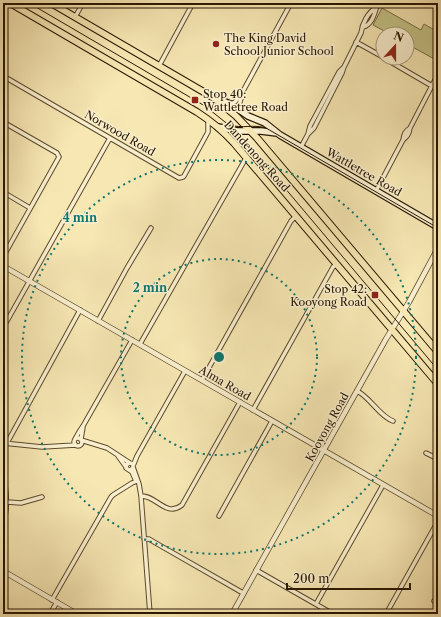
<svg xmlns="http://www.w3.org/2000/svg" width="441" height="617" viewBox="0 0 441 617" font-family="'Libre Caslon Text',serif">
	<rect width="100%" height="100%" fill="#f6e7b3"/>
	<filter id="stains"><feTurbulence type="fractalNoise" baseFrequency=".005" numOctaves="4"/><feColorMatrix values="0 0 0 0 .2 0 0 0 0 .09 0 0 0 0 .02 0 0 0 .5 -.17"/></filter>
	<radialGradient id="worn" r=".72"><stop offset=".6" stop-color="#630" stop-opacity="0"/><stop offset="1" stop-color="#630" stop-opacity=".3"/></radialGradient>
	<!-- green -->
	<path fill="#c4c387" stroke="#766d44" d="M382 8 421 30 424 24 438 32V61L407 44V34H390L373 25Z"/>
	<g fill="none" stroke-linecap="round" stroke-linejoin="round">
		<!-- minor casing -->
		<g stroke="#5c4b2d" stroke-width="5.5">
			<path id="minor" d="M75 17 83 3
				M363 27C373 25 375 11 378 3
				M356 42 383 57
				M384 58 432 86
				M159 66 193 3
				M3 76 179 178 183 177 184 176 208 132V121
				M230 104 235 102 242 93 291 3
				M241 111C238 106 240 101 242 96
				M3 122 57 153 59 157 3 257
				M308 134 310 126 339 72 344 67 361 33C362 24 368 12 377 7
				M403 140C404 134 405 131 410 128
				M301 147 308 134 314 128 342 73 344 67
				M376 191 403 140C408 136 409 134 410 128L438 74
				M3 192 30 208
				M98 321 127 268 151 228
				M3 328 110 138
				M140 344 246 158
				M202 380 291 221 296 216
				M357 391C371 398 379 416 393 421
				M253 410 333 267 337 264
				M74 442a4 4 0 1 1 8 0a4 4 0 1 1-8 0Z
				M75 439 79 432 83 426 132 340
				M81 439 83 427
				M81 440 107 448 130 463
				M3 443 42 447 76 445
				M7 443 80 310
				M426 453 438 459
				M118 456 126 467
				M133 466 137 456 185 371
				M133 467 139 484 141 496 150 614
				M129 470 132 469 133 467V464L130 463 127 464 126 468 132 472 135 479
				M3 475C8 494 7 511 3 529
				M141 496C156 495 166 518 182 505L240 402
				M7 502 21 503 42 497
				M219 516 272 421
				M144 539H149L154 542 243 593
				M256 570 333 614
				M52 600 111 497 113 495 132 483 137 481
				M434 601 438 604
				M316 604 383 485
				M50 614 57 602
				M386 614 438 521"/>
		</g>
		<!-- tertiary casing -->
		<g stroke="#5c4b2d" stroke-width="6">
			<path id="tertiary" d="M3 266 438 516
				M3 571 77 614
				M232 614 386 339 409 302 438 248"/>
		</g>
		<!-- secondary casing -->
		<g stroke="#291700" stroke-width="8">
			<path id="secondary" d="M216 98 232 105 248 116 265 123 280 135 438 227
				M218 127 237 131H261L277 133"/>
		</g>
		<!-- trunk casing -->
		<g stroke="#291700" stroke-width="8">
			<path id="trunk" d="M10 3 197 112C211 121 223 131 234 143L438 384
				M51 3 214 98 236 116 257 138 438 352"/>
		</g>
		<!-- minor -->
		<use href="#minor" stroke="#f9efce" stroke-width="3.5"/>
		<!-- tertiary -->
		<use href="#tertiary" stroke="#f9efce" stroke-width="4.5"/>
		<!-- secondary -->
		<use href="#secondary" stroke="#f9efce" stroke-width="5.5"/>
		<!-- trunk -->
		<use href="#trunk" stroke="#f6e7b3" stroke-width="6"/>
		<!-- tram -->
		<path stroke="#291700" stroke-width="1" d="M29 3 205 106 230 126 247 143 438 370
			M230 125C242 129 254 124 266 128L438 228"/>
	</g>
	<!-- distance rings -->
	<g fill="none" stroke="#0f766e" stroke-width="2" stroke-dasharray="2 4">
		<circle cx="219" cy="357" r="98"/>
		<circle cx="219" cy="357" r="197"/>
	</g>
	<!-- markers -->
	<g fill="#8f2418" stroke="#f9efce" stroke-width="1.5">
		<circle cx="216" cy="44" r="4"/>
		<rect x="191" y="96" width="8" height="8" rx="2"/>
		<rect x="371" y="291" width="8" height="8" rx="2"/>
	</g>
	<g text-anchor="middle" stroke-width="3" stroke-linejoin="round" paint-order="stroke">
		<!-- poi labels -->
		<g font-size="11" fill="#291700" stroke="#f9efce" text-anchor="start">
			<text x="224" y="42">The King David<tspan x="224" dy="13">School Junior School</tspan></text>
			<text x="203" y="98">Stop 40:<tspan x="203" dy="13">Wattletree Road</tspan></text>
			<text x="367" y="293" text-anchor="end">Stop 42:<tspan x="367" dy="13">Kooyong Road</tspan></text>
		</g>
		<!-- street labels -->
		<g font-size="11" fill="#291700" stroke="#f9efce">
			<text transform="translate(120 133) rotate(30)" y="4">Norwood Road</text>
			<text transform="translate(257 156) rotate(48)" y="4">Dandenong Road</text>
			<text transform="translate(364 172) rotate(30)" y="4">Wattletree Road</text>
			<text transform="translate(225 383) rotate(30)" y="4">Alma Road</text>
			<text transform="translate(327 427) rotate(-61)" y="4">Kooyong Road</text>
		</g>
	</g>
	<circle cx="219" cy="357" r="6" fill="#0f766e" stroke="#f9efce" stroke-width="2"/>
	<g font-size="12" text-anchor="middle" font-weight="bold" fill="#0f766e" stroke="#f9efce" stroke-width="3" stroke-linejoin="round" paint-order="stroke">
		<text x="80" y="222">4 min</text>
		<text x="150" y="292">2 min</text>
	</g>
	<!-- margin -->
	<rect width="441" height="617" fill="none" stroke="#f6e7b3" stroke-width="16"/>
	<rect x="4" y="4" width="433" height="609" fill="none" stroke="#291700" stroke-width="2"/>
	<rect x="8" y="8" width="425" height="601" fill="none" stroke="#291700"/>
	<!-- north arrow -->
	<g transform="translate(395 46) rotate(21)"><circle r="19" fill="#f9efce" stroke="#a6997c"/>
	<path d="M0-3L7 15L0 10L-7 15Z" fill="#8f2418"/>
	<text y="-6" font-size="11" font-weight="bold" text-anchor="middle" fill="#291700">N</text>
	</g>
	<!-- scale -->
	<path d="M287 583v6h123v-6" fill="none" stroke="#291700" stroke-width="2"/>
	<text x="293" y="583" font-size="12" fill="#291700" stroke="#f9efce" stroke-width="3" paint-order="stroke">200 m</text>
	<rect width="100%" height="100%" filter="url(#stains)"/>
	<rect width="100%" height="100%" fill="url(#worn)"/>
</svg>
